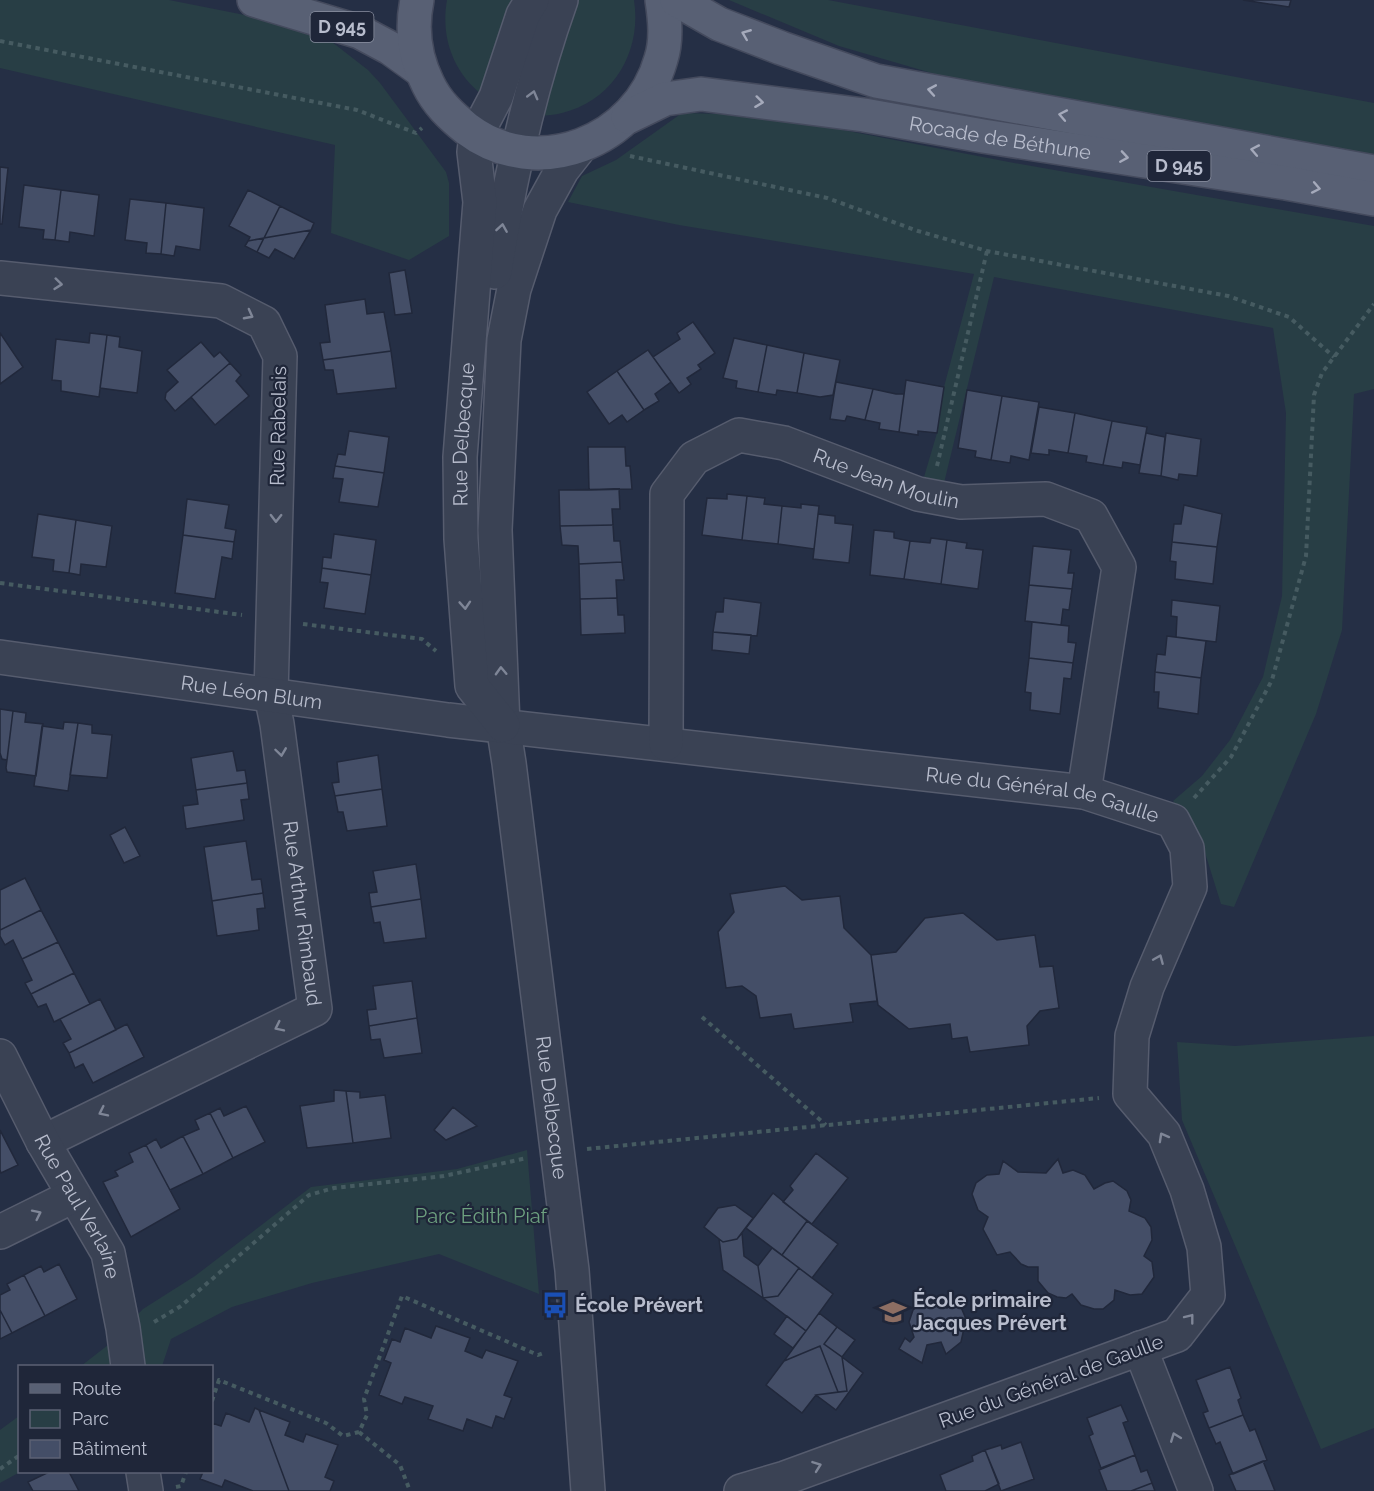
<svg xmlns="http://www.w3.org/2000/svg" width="1374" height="1491" viewBox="0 0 1374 1491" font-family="Raleway,sans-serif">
	<rect width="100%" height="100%" fill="#252f45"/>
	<!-- green -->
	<path fill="#283e45" d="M0 0H169L285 23 323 35 368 70 380 83 446 172 449 183V236L409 260 331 233 335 145 0 68Z
		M447 0H524L489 100C455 77 440 40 447 0Z
		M573 0H634C642 51 614 100 562 113 555 115 547 115 539 116Z
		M729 0H828L1374 103V158L1041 105 839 46Z
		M682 113 765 115 1014 163 1374 226V389L1354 394 1342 630 1316 714 1234 907 1221 904 1201 840 1173 801 1202 776 1230 740 1263 677 1282 596 1286 413 1273 328 994 277 944 483 924 477 937 433 944 387 974 274 679 225 568 202 582 176 616 160Z
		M1374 1036V1428L1321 1449 1182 1120 1177 1042 1235 1046Z
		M527 1150 539 1294 439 1254 312 1283 232 1307 171 1339 162 1366H81L108 1345 143 1309 195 1276 311 1187 457 1169Z
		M19 1416 20 1472 0 1483V1430Z"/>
	<!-- building -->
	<path fill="#444e67" stroke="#21283b" stroke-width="1.5" d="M1243 0H1291L1289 7Z
		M0 167 8 168 2 224H0Z
		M24 185 61 190 55 240 43 239 44 230 19 227Z
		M61 190 99 195 94 236 70 232 69 242 55 240Z
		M248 190 280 206 264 238 248 241 250 237 229 226Z
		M130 199 166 203 161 254 146 253 147 243 125 240Z
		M166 203 204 208 200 250 176 246 174 256 161 254Z
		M280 206 314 223 311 230 264 238Z
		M311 230 294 259 275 249 269 258 257 252 264 238Z
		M264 238 257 252 245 246 248 241Z
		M405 270 412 313 395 315 389 273Z
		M365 299 367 314 384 312 391 351 323 360 320 343 330 342 325 305Z
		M693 322 715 353 698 365 701 369 687 378 691 384 679 393 653 357 680 339 677 333Z
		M0 333 23 367 0 384Z
		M90 333 107 335 99 397 61 391V381L52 380 56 339 89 343Z
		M107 335 120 337 119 347 142 351 137 393 100 388Z
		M734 338 767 345 758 392 736 388 737 381 723 378Z
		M201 342 214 357 220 352 230 363 175 411 165 399 166 393 178 382 167 370Z
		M767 345 804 353 797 393 777 390 776 395 758 392Z
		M648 350 671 382 655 394 659 401 644 410 617 371Z
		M391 351 396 388 337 394 333 370H325L323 360Z
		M804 353 840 360 833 395 820 397 797 393Z
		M230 363 241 375 236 381 249 396 215 425 191 397Z
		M617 371 644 410 627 422 622 415 609 424 587 392Z
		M906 380 944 387 937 433 918 431V435L899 432Z
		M836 382 873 389 865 420 847 416 845 421 830 419Z
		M873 389 896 394H904L899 432 879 429 880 423 865 420Z
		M967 390 1002 396 991 460 975 457 976 451 958 448Z
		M1002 396 1039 402 1029 460 1011 456 1010 463 991 460Z
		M1039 407 1075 413 1068 453 1049 450V455L1031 453Z
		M1075 413 1112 421 1103 465 1086 462 1087 456 1068 453Z
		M1112 421 1147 427 1140 465 1123 462 1122 468 1103 465Z
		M349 431 389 437 384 473 335 466 338 454 345 455Z
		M1146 433 1165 437 1161 476 1139 473Z
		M1166 433 1201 439 1197 476 1179 474 1178 480 1161 476Z
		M588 447H625L626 466H630L632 489 589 490Z
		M335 466 384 473 378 507 339 502 343 479 333 478Z
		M619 489 620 509H612L613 525 560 526 559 490Z
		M727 494 747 496 742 540 702 535 707 498 727 499Z
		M747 496 765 498 764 504 782 506 778 544 742 540Z
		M187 499 229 505 225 528 236 530 234 542 183 535Z
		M801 504 819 506 814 549 778 544 782 506 801 508Z
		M1184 505 1222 514 1217 547 1172 542 1174 524H1181Z
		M38 514 76 520 69 573 53 571 54 560 32 557Z
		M818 514 835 516V523L853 525 849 563 813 559Z
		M76 520 112 526 106 567 81 564 80 575 69 573Z
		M613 525 614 541H620L622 562 579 564 578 546 562 545 560 526Z
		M874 530 894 532V538L910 541 904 579 870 575Z
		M334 534 376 540 371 575 322 568 323 557 331 558Z
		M183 535 234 542 232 559 222 557 215 599 175 593Z
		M931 538 947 540 941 584 904 579 910 541 930 543Z
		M947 540 967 543 966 548 983 550 978 589 941 584Z
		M1172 542 1217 547 1213 584 1175 579 1176 562 1170 561Z
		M1033 546 1071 550 1068 573H1074L1072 589 1029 585Z
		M622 562 624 580H616L617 598 580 599 579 564Z
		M322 568 371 575 365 614 324 608 328 583 320 582Z
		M1029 585 1072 589 1069 610 1063 609 1061 625 1025 621Z
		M617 598 618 615H624L625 633 581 635 580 599Z
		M724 598 761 603 757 636 713 632 716 612H723Z
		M1172 600 1220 606 1216 642 1176 637 1177 617 1171 616Z
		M1032 622 1069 626 1068 642 1076 643 1073 663 1029 658Z
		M713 632 751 635 749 654 712 650Z
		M1167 636 1206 641 1201 678 1155 672 1157 654 1165 655Z
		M1029 658 1073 663 1071 679 1064 678 1060 714 1030 710 1031 693 1025 692Z
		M1155 672 1201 678 1198 714 1158 708 1159 692H1154Z
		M0 709 13 711 7 760 2 759 0 753Z
		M13 711 26 713 25 722 43 724 36 776 7 772 6 768Z
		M64 722 78 723 68 791 34 786 42 726 63 729Z
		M78 723 92 725V733L112 735 107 778 70 775Z
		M233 751 237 771 245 770 247 783 196 790 191 758Z
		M378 755 382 789 335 796 332 783 339 782 337 762Z
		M247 783 249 799 241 800 244 820 186 829 183 806 198 804 196 790Z
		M382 789 387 826 347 831 343 812H338L335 796Z
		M125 827 140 856 124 863 110 835Z
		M246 841 252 880 261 879 263 893 212 901 204 847Z
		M416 864 421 899 371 907 369 893 377 892 373 871Z
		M25 878 41 910 0 930V890Z
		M785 886 802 900 840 896 844 928 871 955 877 1001 850 1004 853 1022 794 1029 791 1014 760 1018 756 996 742 986 726 988 718 932 734 912 730 894Z
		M263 893 265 908 257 909 259 930 217 936 212 901Z
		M421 899 426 938 384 943 380 922 374 923 371 907Z
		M41 910 58 942 22 959 13 940 5 945 0 936V930Z
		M963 913 997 940 1035 935 1040 967 1053 966 1059 1008 1040 1011 1027 1026 1029 1045 970 1052 967 1037 952 1039 950 1024 909 1029 878 1005 871 955 896 952 925 918Z
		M58 942 74 973 31 994 25 983 32 980 22 959Z
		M74 973 90 1004 54 1022 46 1004 38 1007 31 994Z
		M412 981 417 1018 369 1026 367 1010 376 1009 373 986Z
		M100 999 116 1030 69 1053 63 1043 71 1039 60 1019Z
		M417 1018 422 1053 384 1058 380 1039 371 1040 369 1026Z
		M127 1024 144 1057 93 1083 83 1064 75 1068 69 1053Z
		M334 1090 346 1091 353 1143 307 1148 300 1106 334 1101Z
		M346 1091 360 1092V1098L385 1095 391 1138 353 1143Z
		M246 1106 265 1142 233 1158 210 1113 220 1108 224 1116Z
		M453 1107 477 1126 446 1140 434 1130Z
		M210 1113 233 1158 203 1174 183 1136 199 1129 195 1120Z
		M0 1130 18 1165 1 1173 0 1170Z
		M183 1136 203 1174 170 1190 146 1145 156 1139 161 1148Z
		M146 1145 180 1209 131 1237 103 1182 118 1176 115 1171 133 1162 129 1153Z
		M816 1153 848 1178 812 1224 783 1202 793 1190 790 1186Z
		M1058 1159 1063 1173 1073 1170 1085 1175 1094 1189 1105 1183 1113 1181 1127 1191 1131 1200 1129 1211 1145 1218 1151 1227 1152 1240 1144 1256 1152 1262 1154 1277 1142 1294 1130 1295 1115 1290 1114 1300 1103 1309H1094L1081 1305 1072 1294 1066 1298 1057 1297 1048 1293 1038 1281V1267H1028L1021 1264 1010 1252 997 1255 983 1229 988 1217 978 1210 972 1194 976 1183 987 1175 999 1174 1003 1161 1018 1172 1046 1173Z
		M773 1193 807 1221 782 1255 746 1228Z
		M735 1205 753 1218 737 1239 723 1242 704 1227 718 1208Z
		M807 1221 838 1244 812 1278 782 1255Z
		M742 1233 744 1256 758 1266 763 1298 723 1270 719 1239 723 1242 737 1239Z
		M772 1248 799 1268 778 1296 763 1298 758 1266Z
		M59 1264 77 1299 45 1316 24 1275 41 1266 44 1272Z
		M799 1268 833 1294 806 1331 763 1298 778 1296Z
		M24 1275 45 1316 12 1333 0 1310V1295L10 1290 7 1284Z
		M936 1300 947 1308 958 1300 966 1319 961 1342 946 1354 941 1342 927 1345 922 1363 899 1349 905 1338 910 1342 914 1337 909 1322 913 1310 921 1303Z
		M0 1310 12 1333 0 1339Z
		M819 1313 837 1327 824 1344 842 1357 847 1391 838 1392 820 1346 784 1361Z
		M787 1316 806 1331 793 1348 774 1334Z
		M436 1326 470 1338 465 1351 482 1358 486 1350 518 1361 504 1395 512 1398 504 1419 496 1416 492 1428 467 1419 463 1431 428 1419 433 1406 405 1397 402 1404 379 1395 391 1363 384 1360 392 1339 400 1342 405 1328 431 1338Z
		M837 1327 855 1340 842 1357 824 1344Z
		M820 1346 838 1392 816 1395 802 1413 766 1385 784 1361Z
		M842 1357 863 1373 836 1410 816 1395 847 1391Z
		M1230 1367 1241 1398 1238 1400 1243 1415 1209 1428 1203 1413 1208 1411 1196 1380Z
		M1121 1405 1128 1421 1123 1423 1135 1455 1101 1468 1089 1436 1093 1434 1087 1418Z
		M255 1408 259 1410 289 1491H253L225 1480 222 1487 200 1479 203 1472H212V1423L221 1426 226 1413 249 1422Z
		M259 1410 290 1422 285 1435 303 1442 306 1434 338 1445 325 1477 334 1481 330 1491H289Z
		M1243 1415 1250 1431 1255 1429 1267 1460 1233 1474 1220 1442 1216 1444 1209 1428Z
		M1021 1442 1034 1479 1001 1491 985 1450 1001 1445 1002 1449Z
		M985 1450 999 1484 985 1491H946L940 1475 973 1461 972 1456Z
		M1135 1455 1141 1472 1147 1470 1152 1483 1131 1491H1107L1099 1470Z
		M1263 1461 1275 1491H1236L1229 1475Z
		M49 1472H69L79 1491H33L28 1482Z
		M1152 1483 1155 1491H1131Z"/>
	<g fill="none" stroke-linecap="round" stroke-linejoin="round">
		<!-- minor casing -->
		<g stroke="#565c6e" stroke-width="36">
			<g id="minor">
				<path id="s1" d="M580 147 562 170 540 210 514 289 504 340 495 530 503 725 509 763 572 1270 588 1491"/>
				<path d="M495 272C509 181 530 87 561 0"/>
				<path id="s2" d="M0 278 221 301 264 323 280 356 271 695 277 724 315 1009 43 1142"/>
				<path id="s3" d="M0 657 448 720 1084 792 1173 821 1187 848 1190 887 1147 987 1132 1036 1130 1094 1164 1134 1187 1190 1204 1247 1208 1295 1177 1335 785 1478 741 1491"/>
				<path id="s4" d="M503 725 472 686 461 539 460 457 480 202 474 152 476 135 496 97 523 15 532 0"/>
				<path id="s5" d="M666 744 667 494 694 458 739 435 784 443 918 494 961 502 1046 499 1091 516 1119 567 1084 792"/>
				<path id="s6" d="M0 1056 43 1142 108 1253 123 1328 128 1366"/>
				<path d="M0 1232 73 1196"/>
				<path d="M1140 1348 1196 1491"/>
				<path d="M143 1472 146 1491"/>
			</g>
		</g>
		<!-- major casing -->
		<g stroke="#444a5d" stroke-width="36">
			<g id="major">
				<path d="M254 0 360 32 390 48 422 71"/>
				<path d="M417 0C411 29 415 58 428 84 437 103 451 116 467 129 537 182 638 142 661 59 667 40 665 20 662 0"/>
				<path d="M677 0 719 24 781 48 876 81 1374 172"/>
				<path id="s7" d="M628 117 665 99 701 94 864 115 983 136 1286 183 1374 199"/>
			</g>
		</g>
		<!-- path -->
		<path stroke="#465b61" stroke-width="4" stroke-dasharray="4.5 4.5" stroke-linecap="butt" d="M0 41 357 110 416 133 422 128
			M630 156 827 198 918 231 987 251 1228 296 1289 317 1334 357
			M937 466 987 251
			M0 583 242 615
			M303 624 422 639 436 651
			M1194 798 1231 757 1272 680 1306 556 1314 395 1322 373 1374 304
			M702 1017 826 1125
			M587 1149 1099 1098
			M154 1322 181 1306 309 1195 334 1188 444 1176 527 1158
			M212 1401 219 1380 326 1423 343 1436 359 1432 367 1415 364 1399 402 1296 538 1355 546 1352
			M359 1432 400 1465 410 1491
			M0 1469 20 1455
			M176 1487 181 1486 186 1472"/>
		<!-- minor -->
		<use href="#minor" stroke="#3a4254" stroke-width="33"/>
		<!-- major -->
		<use href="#major" stroke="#586074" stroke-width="33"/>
	</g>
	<!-- one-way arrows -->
	<defs><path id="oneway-chevron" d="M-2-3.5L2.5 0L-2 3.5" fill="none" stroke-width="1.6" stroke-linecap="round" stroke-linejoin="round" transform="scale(1.5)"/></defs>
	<g stroke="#a5aabb">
		<use href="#oneway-chevron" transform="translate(746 34) rotate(-158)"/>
		<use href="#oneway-chevron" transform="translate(932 90) rotate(-170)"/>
		<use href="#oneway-chevron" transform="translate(759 102) rotate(7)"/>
		<use href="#oneway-chevron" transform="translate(1063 115) rotate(-169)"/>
		<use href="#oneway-chevron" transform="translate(1255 150) rotate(-169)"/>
		<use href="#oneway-chevron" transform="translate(1124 157) rotate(9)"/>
		<use href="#oneway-chevron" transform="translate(1316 188) rotate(11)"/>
	</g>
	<g stroke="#7f8697">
		<use href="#oneway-chevron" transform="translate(533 95) rotate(-75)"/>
		<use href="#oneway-chevron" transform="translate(502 228) rotate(-81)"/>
		<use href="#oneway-chevron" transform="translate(58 284) rotate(6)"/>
		<use href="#oneway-chevron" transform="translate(249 315) rotate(28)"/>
		<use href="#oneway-chevron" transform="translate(276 518) rotate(91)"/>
		<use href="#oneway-chevron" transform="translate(465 605) rotate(86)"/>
		<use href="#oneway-chevron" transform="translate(501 671) rotate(-92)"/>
		<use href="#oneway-chevron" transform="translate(281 752) rotate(82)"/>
		<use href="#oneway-chevron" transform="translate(1159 959) rotate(-67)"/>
		<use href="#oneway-chevron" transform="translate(279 1027) rotate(154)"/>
		<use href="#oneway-chevron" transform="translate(103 1112) rotate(154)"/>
		<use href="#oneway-chevron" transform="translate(1163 1137) rotate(-119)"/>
		<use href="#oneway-chevron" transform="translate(37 1214) rotate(-26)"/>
		<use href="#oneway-chevron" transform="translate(1190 1318) rotate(-52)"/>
		<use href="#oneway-chevron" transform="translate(1175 1437) rotate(-111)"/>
		<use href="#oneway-chevron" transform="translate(817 1466) rotate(-20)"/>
	</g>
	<!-- icons -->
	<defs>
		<g id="bus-bare" transform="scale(2.07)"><path d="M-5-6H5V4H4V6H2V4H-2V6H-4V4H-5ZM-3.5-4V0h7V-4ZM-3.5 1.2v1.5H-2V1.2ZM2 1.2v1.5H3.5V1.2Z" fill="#1a4fb4" stroke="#1f2639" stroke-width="2.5" paint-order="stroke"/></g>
		<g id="school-bare" transform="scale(2.07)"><path d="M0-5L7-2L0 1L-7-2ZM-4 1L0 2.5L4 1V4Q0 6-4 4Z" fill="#8d6e63" stroke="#1f2639" stroke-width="2.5" paint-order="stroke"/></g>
	</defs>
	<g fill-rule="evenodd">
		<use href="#bus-bare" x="555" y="1305"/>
		<use href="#school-bare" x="893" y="1312"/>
	</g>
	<g text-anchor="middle" stroke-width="4.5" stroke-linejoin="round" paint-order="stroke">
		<!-- shield labels -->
		<g fill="#1f2639" stroke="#8a90a1" stroke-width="1.5">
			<rect x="310.5" y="12" width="63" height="30" rx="4.5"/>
			<rect x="1147.5" y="151" width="63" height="30" rx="4.5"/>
		</g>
		<g font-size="18" font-weight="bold" fill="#b8bdcd">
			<text x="342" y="33">D 945</text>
			<text x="1179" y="172">D 945</text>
		</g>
		<!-- street labels -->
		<g font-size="20" fill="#b8bdcd" stroke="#1f2639">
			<text dy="7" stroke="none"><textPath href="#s7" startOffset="380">Rocade de Béthune</textPath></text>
			<text transform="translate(278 426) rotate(-89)" y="7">Rue Rabelais</text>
			<text dy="7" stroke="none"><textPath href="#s4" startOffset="302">Rue Delbecque</textPath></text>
			<text dy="7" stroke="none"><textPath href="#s5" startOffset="500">Rue Jean Moulin</textPath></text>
			<text dy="7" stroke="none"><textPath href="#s3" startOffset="254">Rue Léon Blum</textPath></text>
			<text dy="7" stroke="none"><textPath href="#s3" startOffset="1052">Rue du Général de Gaulle</textPath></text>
			<text dy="7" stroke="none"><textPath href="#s2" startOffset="867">Rue Arthur Rimbaud</textPath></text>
			<text dy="7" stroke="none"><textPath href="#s1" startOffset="981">Rue Delbecque</textPath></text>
			<text dy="7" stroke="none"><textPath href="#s6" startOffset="170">Rue Paul Verlaine</textPath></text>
			<text transform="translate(1051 1381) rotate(-20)" y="7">Rue du Général de Gaulle</text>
		</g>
		<!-- park labels -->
		<g font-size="20" fill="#6da07f" stroke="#1f2639">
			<text x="481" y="1223">Parc Édith Piaf</text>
		</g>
		<!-- poi labels -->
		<g font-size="20" font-weight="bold" fill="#b8bdcd" stroke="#1f2639" text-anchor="start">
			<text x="913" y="1307">École primaire<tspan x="913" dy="23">Jacques Prévert</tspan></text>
			<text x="575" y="1312">École Prévert</text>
		</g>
	</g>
	<!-- legend -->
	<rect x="18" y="1365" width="195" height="108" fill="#1f2639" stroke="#5c6274" stroke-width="1.5"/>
	<rect x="30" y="1384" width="30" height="9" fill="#586074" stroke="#5c6274" stroke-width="1.5"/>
	<text x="72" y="1395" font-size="18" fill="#b8bdcd">Route</text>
	<rect x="30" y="1410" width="30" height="18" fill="#283e45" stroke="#5c6274" stroke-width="1.5"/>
	<text x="72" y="1425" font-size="18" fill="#b8bdcd">Parc</text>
	<rect x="30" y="1440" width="30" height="18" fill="#444e67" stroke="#5c6274" stroke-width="1.5"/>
	<text x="72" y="1455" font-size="18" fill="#b8bdcd">Bâtiment</text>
</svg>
